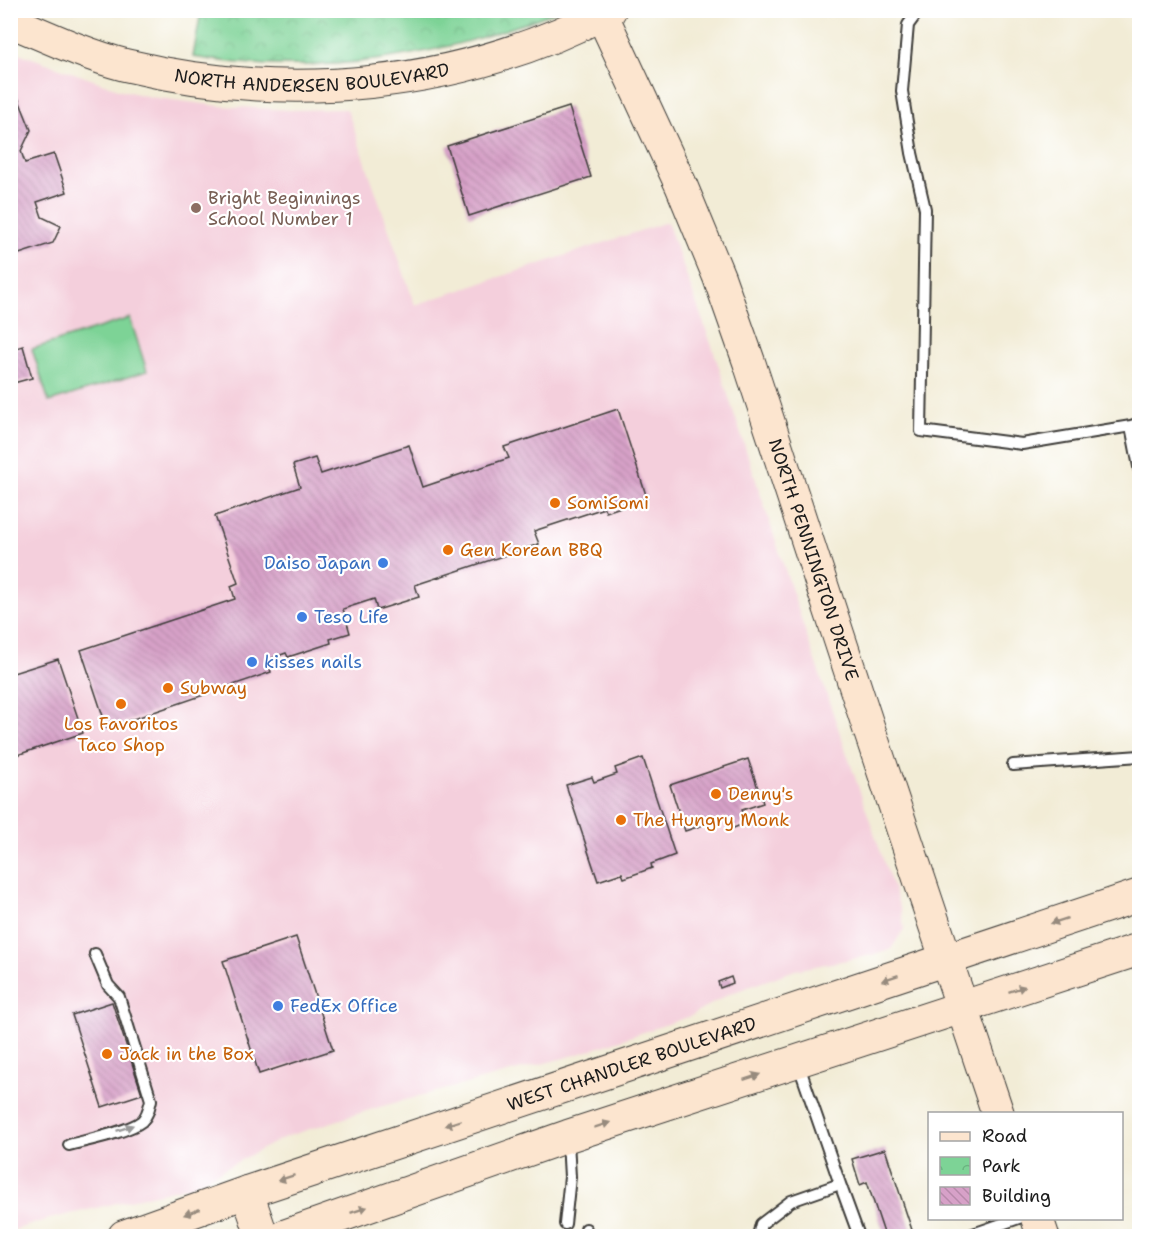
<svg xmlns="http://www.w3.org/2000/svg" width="1150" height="1247" viewBox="0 0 1150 1247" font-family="'Shantell Sans',sans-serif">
	<defs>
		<pattern id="park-crowns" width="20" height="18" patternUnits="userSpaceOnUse" patternTransform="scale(1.5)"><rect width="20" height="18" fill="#7dd396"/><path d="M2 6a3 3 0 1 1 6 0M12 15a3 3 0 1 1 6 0" fill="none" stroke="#6bb581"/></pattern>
		<pattern id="building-back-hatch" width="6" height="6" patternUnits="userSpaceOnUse" patternTransform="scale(1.5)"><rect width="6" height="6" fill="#d7a1c8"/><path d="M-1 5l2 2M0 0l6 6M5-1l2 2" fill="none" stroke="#b88aab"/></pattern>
	</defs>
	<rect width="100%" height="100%" fill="#fff"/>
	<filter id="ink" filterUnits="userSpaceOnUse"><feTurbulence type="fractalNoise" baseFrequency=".0167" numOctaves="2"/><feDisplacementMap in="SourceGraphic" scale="12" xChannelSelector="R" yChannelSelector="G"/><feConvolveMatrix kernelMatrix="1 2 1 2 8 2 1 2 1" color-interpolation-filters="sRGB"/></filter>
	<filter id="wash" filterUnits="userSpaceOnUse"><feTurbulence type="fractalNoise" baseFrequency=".008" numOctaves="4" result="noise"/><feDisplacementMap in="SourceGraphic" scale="24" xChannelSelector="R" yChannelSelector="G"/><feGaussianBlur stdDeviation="1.35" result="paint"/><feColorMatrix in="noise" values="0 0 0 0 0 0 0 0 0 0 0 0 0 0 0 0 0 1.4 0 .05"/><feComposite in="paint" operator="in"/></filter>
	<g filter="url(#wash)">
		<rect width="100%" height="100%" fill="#f2ecd6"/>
		<!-- built -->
		<path fill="#f4cfdc" d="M10 50 121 90 150 97 219 106 290 110 347 109 415 305 667 222 713 349 812 652 901 911 904 929 891 949 878 954 795 970 729 994 691 1016 579 1054 379 1107 285 1137 193 1185 45 1220 11 1231Z"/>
		<!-- park -->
		<path fill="url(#park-crowns)" stroke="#4c7859" stroke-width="1.5" d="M201 11V10L557 11C442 58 317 78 193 57Z"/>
		<!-- pitch -->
		<path fill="#7dd396" stroke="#4c7859" stroke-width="1.5" d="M130 318 147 371 49 402 32 349Z"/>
		<g id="blocks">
			<!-- building -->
			<path fill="url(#building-back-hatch)" d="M10 92 17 95 31 130 21 151 25 163 54 154 67 192 37 202 42 217 61 226 53 243 10 257Z
				M569 107 591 177 469 216 447 146Z
				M23 346 32 378 10 384V350Z
				M618 409 647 498 606 512 604 508 534 531 539 544 415 585 419 597 377 610 374 599 343 609 350 633 330 639 331 643 288 657 286 653 267 660 271 672 107 728 81 650 235 599 231 586 238 583 215 516 300 487 293 465 315 458 321 474 409 445 423 487 509 458 504 447Z
				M58 659 83 733 14 756 10 746V674Z
				M643 758 675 855 651 864 652 868 624 878 622 873 598 881 566 785 592 777 594 782 617 774 615 768Z
				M748 759 763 803 742 810 746 823 731 829 727 817 685 831 670 785Z
				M296 937 333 1050 259 1074 223 961Z
				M731 977 733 983 720 988 718 982Z
				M112 1002 142 1094 102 1107 72 1015Z
				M885 1149 914 1236H885L867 1182 860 1185 852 1159Z"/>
		</g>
	</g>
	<g filter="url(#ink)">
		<use href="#blocks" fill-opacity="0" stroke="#3c3b38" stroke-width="1.5"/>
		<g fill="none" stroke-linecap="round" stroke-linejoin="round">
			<!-- lane casing -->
			<g stroke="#3c3b38" stroke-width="14">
				<path id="lane" d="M919 10 908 25 902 91 912 153 925 209 921 431 1022 444 1131 426 1140 423
					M1131 426 1140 472
					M1013 765 1140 756
					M69 1145C88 1140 128 1132 142 1121 148 1115 149 1108 151 1100L119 997 108 985 95 954
					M840 1184 859 1236
					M565 1224 570 1177 568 1141
					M586 1236V1229
					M758 1236 761 1224 791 1201 840 1184 798 1063
					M967 1236 1019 1218"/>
			</g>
			<!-- secondary casing -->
			<g stroke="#3c3b38" stroke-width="34">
				<g id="secondary">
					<path id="s1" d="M602 15 681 185 719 277 749 362 870 732 998 1114"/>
					<path id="s2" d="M10 21C48 37 86 55 125 65 288 104 460 89 610 10"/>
					<path d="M247 1192 262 1236"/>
					<path d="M1037 1218 1043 1236"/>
					<path id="s3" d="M124 1236 247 1192 1140 895"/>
					<path d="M284 1236 568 1136 1140 949"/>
				</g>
			</g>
			<!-- lane -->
			<use href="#lane" stroke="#fff" stroke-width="10"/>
			<!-- secondary -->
			<use href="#secondary" stroke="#fce5cf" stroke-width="32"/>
		</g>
		<!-- one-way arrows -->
		<defs><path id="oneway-solid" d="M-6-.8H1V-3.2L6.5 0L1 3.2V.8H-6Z" transform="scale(1.5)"/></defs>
		<g fill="#978b7e">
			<use href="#oneway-solid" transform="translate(1059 921) rotate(162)"/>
			<use href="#oneway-solid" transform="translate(890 978) rotate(161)"/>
			<use href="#oneway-solid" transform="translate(1017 989) rotate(-18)"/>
			<use href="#oneway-solid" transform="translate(752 1077) rotate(-19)"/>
			<use href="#oneway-solid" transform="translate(453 1123) rotate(162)"/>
			<use href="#oneway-solid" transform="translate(602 1125) rotate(-18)"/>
			<use href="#oneway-solid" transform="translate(286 1178) rotate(162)"/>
			<use href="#oneway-solid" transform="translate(359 1210) rotate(-19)"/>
			<use href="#oneway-solid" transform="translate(192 1212) rotate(160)"/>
		</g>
		<use fill="#999" href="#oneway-solid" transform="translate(125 1128) rotate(-19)"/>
	</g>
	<!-- markers -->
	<circle fill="#8d6e63" stroke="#fff" stroke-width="2" cx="196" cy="208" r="6"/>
	<g fill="#e8710a" stroke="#fff" stroke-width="2">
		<circle cx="555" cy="503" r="6"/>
		<circle cx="448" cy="550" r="6"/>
		<circle cx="168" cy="688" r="6"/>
		<circle cx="121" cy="704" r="6"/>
		<circle cx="716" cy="794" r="6"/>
		<circle cx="621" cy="820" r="6"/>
		<circle cx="107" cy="1054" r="6"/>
	</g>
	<g fill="#3f7fe0" stroke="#fff" stroke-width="2">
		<circle cx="383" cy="563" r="6"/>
		<circle cx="302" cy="617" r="6"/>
		<circle cx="252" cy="662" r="6"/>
		<circle cx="278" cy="1006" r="6"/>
	</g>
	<g text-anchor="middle" stroke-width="4.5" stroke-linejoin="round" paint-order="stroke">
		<!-- street labels -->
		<g font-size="18" fill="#1c1c1c" stroke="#fff">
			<text dy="6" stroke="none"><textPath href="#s2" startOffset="312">NORTH ANDERSEN BOULEVARD</textPath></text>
			<text dy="6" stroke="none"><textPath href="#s1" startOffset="585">NORTH PENNINGTON DRIVE</textPath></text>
			<text dy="6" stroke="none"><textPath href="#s3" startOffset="536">WEST CHANDLER BOULEVARD</textPath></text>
		</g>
		<!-- education labels -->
		<g font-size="18" fill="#785e54" stroke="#fff" text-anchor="start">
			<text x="208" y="204">Bright Beginnings<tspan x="208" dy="21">School Number 1</tspan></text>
		</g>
		<!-- food labels -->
		<g font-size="18" fill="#c56008" stroke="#fff" text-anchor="start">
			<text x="567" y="509">SomiSomi</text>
			<text x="460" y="556">Gen Korean BBQ</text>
			<text x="180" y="694">Subway</text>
			<text x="121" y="730" text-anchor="middle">Los Favoritos<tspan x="121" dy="21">Taco Shop</tspan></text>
			<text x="728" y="800">Denny's</text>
			<text x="633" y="826">The Hungry Monk</text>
			<text x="119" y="1060">Jack in the Box</text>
		</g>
		<!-- shop labels -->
		<g font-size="18" fill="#366cbe" stroke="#fff" text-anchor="start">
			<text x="371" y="569" text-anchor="end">Daiso Japan</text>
			<text x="314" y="623">Teso Life</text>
			<text x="264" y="668">kisses nails</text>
			<text x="290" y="1012">FedEx Office</text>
		</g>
	</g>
	<!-- margin -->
	<rect width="1150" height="1247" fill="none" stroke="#fff" stroke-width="36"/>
	<!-- legend -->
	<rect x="928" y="1112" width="195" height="108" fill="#ffffff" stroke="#a4a4a4" stroke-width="1.5"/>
	<rect x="940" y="1132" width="30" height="9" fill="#fce5cf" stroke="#a4a4a4" stroke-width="1.5"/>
	<text x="982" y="1142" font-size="18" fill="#1c1c1c">Road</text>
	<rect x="940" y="1157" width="30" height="18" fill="url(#park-crowns)" stroke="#a4a4a4" stroke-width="1.5"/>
	<text x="982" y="1172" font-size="18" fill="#1c1c1c">Park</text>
	<rect x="940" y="1187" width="30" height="18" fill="url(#building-back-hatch)" stroke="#a4a4a4" stroke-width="1.5"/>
	<text x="982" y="1202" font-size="18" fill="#1c1c1c">Building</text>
</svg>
